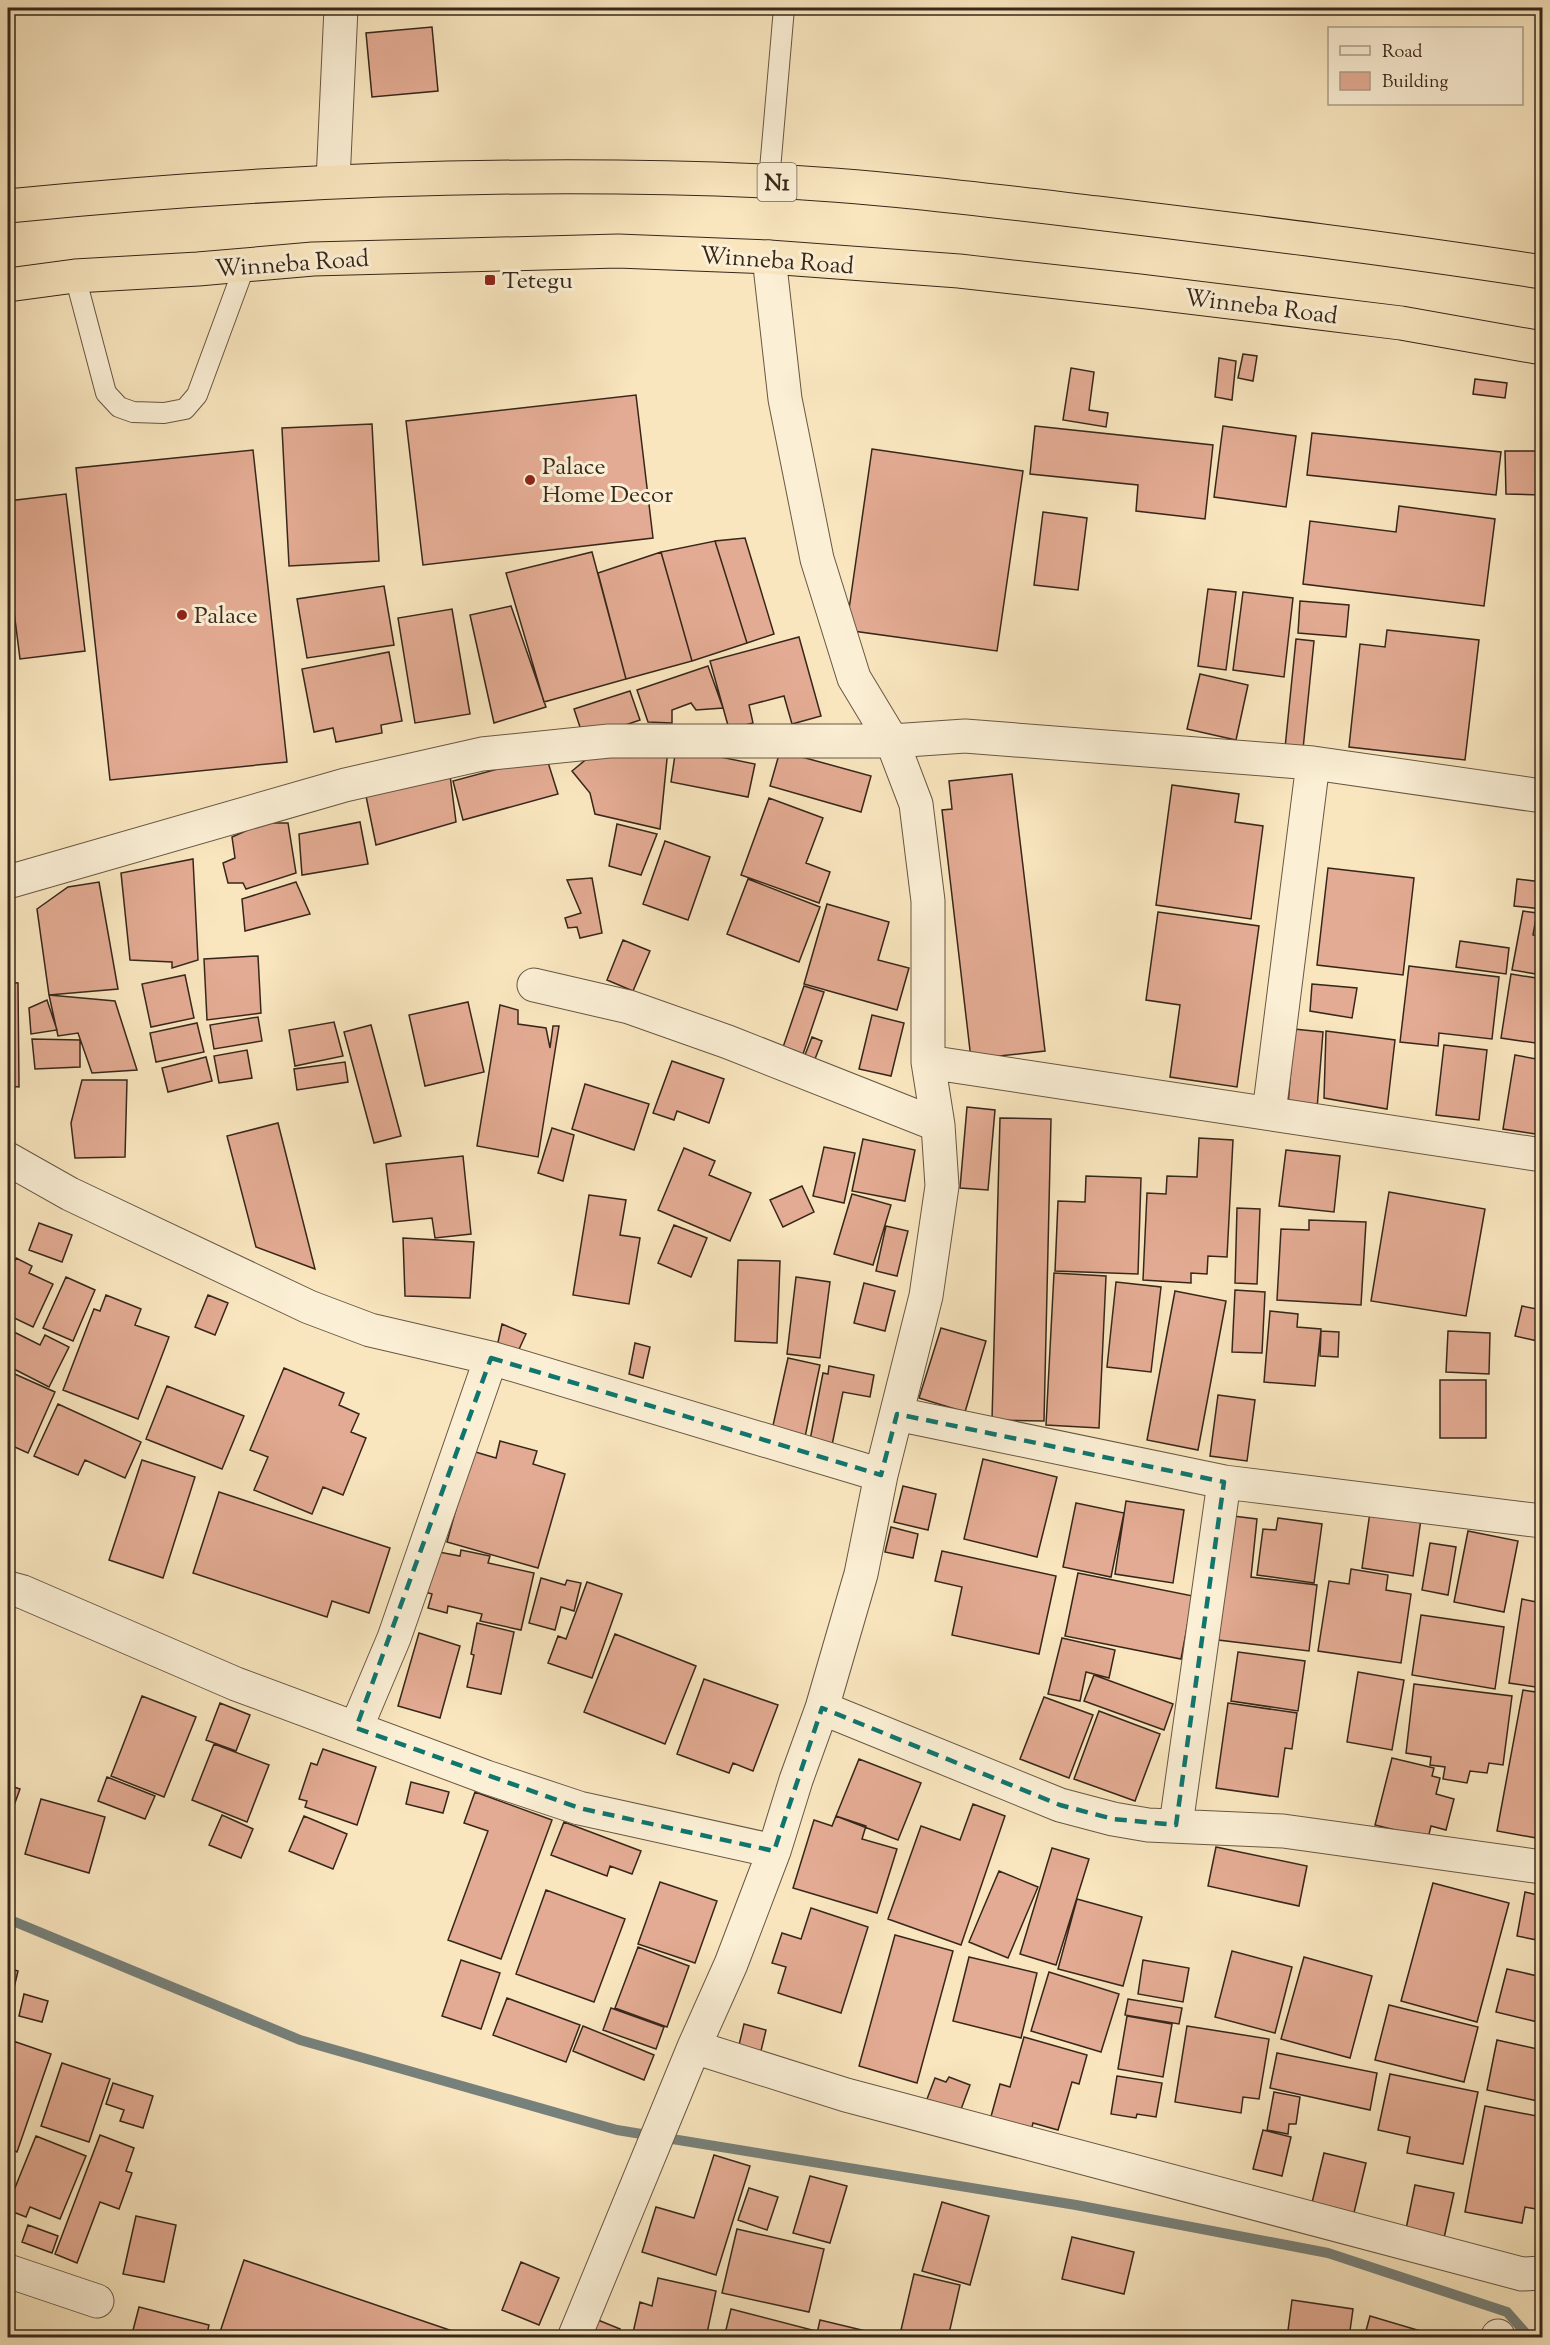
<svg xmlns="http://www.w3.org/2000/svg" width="1550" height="2345" viewBox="0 0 1550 2345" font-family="'Sorts Mill Goudy',serif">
	<rect width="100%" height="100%" fill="#f9e6bf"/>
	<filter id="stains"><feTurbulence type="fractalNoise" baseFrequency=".00333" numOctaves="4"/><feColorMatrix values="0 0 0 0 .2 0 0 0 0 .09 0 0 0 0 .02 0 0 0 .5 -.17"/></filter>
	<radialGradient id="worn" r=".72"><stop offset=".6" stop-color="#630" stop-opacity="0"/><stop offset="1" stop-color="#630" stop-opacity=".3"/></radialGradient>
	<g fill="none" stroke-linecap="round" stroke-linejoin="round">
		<!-- stream -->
		<path stroke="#77817b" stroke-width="10" d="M8 1919 300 2040 617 2130 1076 2205 1328 2253 1507 2312 1530 2338"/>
	</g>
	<!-- building -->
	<path fill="#e3ab93" stroke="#37271a" stroke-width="1.5" d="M432 27 438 91 372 97 366 33Z
		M1243 354 1257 356 1253 381 1238 378Z
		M1219 358 1236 361 1232 400 1215 397Z
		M1071 368 1094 372 1089 410 1108 413 1106 427 1063 420Z
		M1475 379 1507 383 1505 398 1473 394Z
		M636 395 653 538 423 565 406 421Z
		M372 424 379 561 289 566 282 428Z
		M1035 426 1213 445 1205 519 1136 511 1138 485 1030 474Z
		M1223 426 1296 436 1286 507 1214 497Z
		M1312 433 1501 452 1496 495 1307 475Z
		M872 449 1023 471 997 651 846 630Z
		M253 450 287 762 110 780 76 468Z
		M1505 451H1542V495L1506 494Z
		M66 494 85 651 20 659 8 564V501Z
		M1399 506 1495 519 1484 606 1303 584 1310 521 1396 532Z
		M1043 512 1087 518 1078 590 1034 585Z
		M745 538 774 634 747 643 715 541Z
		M715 541 747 643 692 661 661 552Z
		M592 552 626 679 544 702 506 573Z
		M661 552 692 661 626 679 598 573Z
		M384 586 394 645 307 658 297 599Z
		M1208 589 1236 592 1226 670 1198 666Z
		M1243 592 1293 598 1284 677 1233 670Z
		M1300 601 1349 605 1346 637 1298 633Z
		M511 606 546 707 494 723 470 615Z
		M452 609 470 714 415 723 398 618Z
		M1387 630 1479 640 1465 760 1349 747 1360 644 1385 647Z
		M799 637 821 716 792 724 784 696 749 705 753 723 729 729 710 661Z
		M1296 639 1314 641 1303 749 1285 748Z
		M389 652 402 721 381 725 382 733 336 742 333 728 314 732 302 669Z
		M708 666 723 708 696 710 691 703 672 710V723L648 722 637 690Z
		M1200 674 1248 685 1236 740 1187 729Z
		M630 691 640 720 584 739 574 709Z
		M676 748 755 764 748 797 671 782Z
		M668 749 660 829 595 814 590 793 572 771 589 757Z
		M780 751 871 776 861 812 770 786Z
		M546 756 558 794 463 820 453 781Z
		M1012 774 1045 1051 971 1059 942 810 952 809 949 781Z
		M450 775 456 822 376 845 366 796Z
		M1172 785 1239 794 1235 822 1263 826 1251 919 1156 905Z
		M769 798 823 818 806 863 830 872 819 903 741 875Z
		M360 822 368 864 302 875 299 834Z
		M264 823H288L296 873 246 889 243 883H228L223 863 235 858 232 837Z
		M617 824 657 834 641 875 609 866Z
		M665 841 710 857 688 920 643 904Z
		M193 859 198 960 172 968V962L130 960 121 873Z
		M1328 868 1414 878 1403 975 1317 965Z
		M592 878 602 933 580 938 577 927 568 928 565 918 581 913 567 880Z
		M748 879 820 907 799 962 727 934Z
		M1517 879 1542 882V931H1539L1541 909 1514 906Z
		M99 882 118 989 49 995 37 909 68 887Z
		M296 882 310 914 245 931 242 899Z
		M827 904 889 922 878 960 909 968 897 1010 804 984Z
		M1523 911 1537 913 1533 935 1542 937V975L1512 970Z
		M1158 912 1259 926 1237 1087 1170 1077 1180 1005 1146 1000Z
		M623 940 650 951 633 991 607 980Z
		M1460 941 1509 948 1506 974 1456 967Z
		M8 951 14 970 8 971Z
		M258 956 261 1013 207 1020 204 959Z
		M1409 966 1499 977 1492 1039 1439 1033 1438 1046 1400 1042Z
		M1511 974 1542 979V1044L1501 1038Z
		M185 975 194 1018 151 1027 142 984Z
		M8 982 18 983 19 1087 8 1086Z
		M1312 984 1357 988 1352 1018 1310 1011Z
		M804 986 824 992 801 1060 781 1053Z
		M49 995 115 1001 137 1070 92 1073 78 1033 58 1036Z
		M47 1000 57 1030 31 1034 29 1008Z
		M468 1002 484 1072 425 1086 409 1015Z
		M500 1005 518 1010V1024L546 1028 550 1048 553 1026H559L538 1157 477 1146Z
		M872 1015 904 1023 891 1076 859 1069Z
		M258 1017 262 1041 214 1049 210 1025Z
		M334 1022 343 1056 295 1066 289 1030Z
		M197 1023 204 1052 156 1062 150 1033Z
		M371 1025 401 1136 374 1143 344 1032Z
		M1294 1029 1323 1032 1317 1109 1288 1105Z
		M1326 1031 1395 1040 1387 1109 1324 1098Z
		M812 1037 822 1041 813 1064 803 1060Z
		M32 1039 80 1040V1067L35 1069Z
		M1444 1045 1487 1050 1479 1120 1436 1115Z
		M247 1050 252 1078 219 1083 214 1056Z
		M1515 1055 1542 1060V1135L1503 1129Z
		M206 1057 212 1081 168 1092 162 1068Z
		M672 1061 724 1079 709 1123 677 1111 674 1120 653 1113Z
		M345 1062 348 1082 297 1090 294 1069Z
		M82 1080H127L125 1157 75 1158 71 1123Z
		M585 1084 649 1104 634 1150 572 1129Z
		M967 1107 995 1110 988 1190 960 1188Z
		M1000 1118 1051 1119 1044 1421 992 1420Z
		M278 1123 315 1269 256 1247 227 1136Z
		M552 1128 574 1135 563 1181 538 1173Z
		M1199 1138 1233 1140 1227 1257 1208 1256 1207 1274 1191 1273V1283L1143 1280 1147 1193 1166 1194 1167 1176 1197 1177Z
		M863 1139 915 1150 905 1201 852 1191Z
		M824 1147 855 1153 844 1203 813 1196Z
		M684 1148 715 1161 709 1175 751 1193 730 1241 658 1210Z
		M1286 1150 1340 1156 1334 1212 1279 1206Z
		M463 1156 471 1234 435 1238 432 1218 393 1222 386 1164Z
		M1086 1176 1141 1178 1138 1274 1055 1271 1058 1201 1085 1202Z
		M802 1186 814 1212 783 1227 770 1200Z
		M1389 1192 1485 1209 1466 1316 1371 1301Z
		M852 1194 891 1205 873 1265 834 1254Z
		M589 1195 626 1200 620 1235 640 1238 629 1304 573 1295Z
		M1237 1208 1260 1209 1257 1284 1235 1283Z
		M1309 1220 1366 1222 1361 1305 1277 1300 1281 1229 1309 1230Z
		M39 1223 72 1235 62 1262 29 1250Z
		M674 1225 707 1238 691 1277 658 1263Z
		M886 1226 908 1231 897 1276 876 1271Z
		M403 1238 474 1242 470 1298 405 1296Z
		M16 1258 32 1266 29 1273 53 1284 33 1327 8 1315V1276Z
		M738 1260 780 1261 777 1343 735 1341Z
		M1054 1273 1106 1276 1099 1428 1046 1425Z
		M66 1277 95 1290 73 1341 43 1328Z
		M796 1277 830 1282 820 1358 787 1354Z
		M1116 1282 1161 1287 1151 1372 1107 1367Z
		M864 1283 895 1291 885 1331 854 1323Z
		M1235 1290 1265 1292 1262 1353 1232 1352Z
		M1175 1291 1226 1301 1198 1450 1147 1440Z
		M106 1295 141 1309 135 1325 169 1337 138 1419 63 1390 94 1309 100 1311Z
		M208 1295 228 1303 215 1335 195 1327Z
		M1522 1306 1542 1310V1342L1515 1336Z
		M1270 1311 1298 1314 1297 1327 1321 1329 1315 1386 1264 1382Z
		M502 1324 526 1334 515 1358 496 1351Z
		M941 1328 986 1341 965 1412 919 1398Z
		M8 1329 40 1345 45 1335 69 1347 49 1387 8 1366Z
		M1321 1331 1339 1332 1338 1357 1320 1356Z
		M1448 1331 1490 1333 1489 1374 1446 1372Z
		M635 1343 650 1347 643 1378 629 1374Z
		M788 1358 820 1365 805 1437 772 1430Z
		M829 1366 874 1375 870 1397 843 1392 832 1445 810 1440 823 1373 828 1374Z
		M284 1368 344 1393 339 1405 359 1414 351 1432 366 1438 343 1495 323 1487 312 1514 254 1490 268 1457 250 1450Z
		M8 1371 55 1392 28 1453 8 1444V1446Z
		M1440 1380H1486V1438H1440Z
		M167 1386 244 1416 222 1469 146 1439Z
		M1218 1395 1255 1400 1247 1461 1210 1456Z
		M58 1404 141 1442 125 1478 85 1460 78 1475 34 1456Z
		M500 1441 537 1451 533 1464 565 1474 538 1568 447 1542 472 1451 496 1458Z
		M983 1459 1057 1477 1037 1557 964 1539Z
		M142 1460 195 1477 163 1578 109 1560Z
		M903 1486 936 1494 928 1530 894 1522Z
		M219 1492 390 1548 369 1613 332 1601 327 1617 193 1573Z
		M1126 1501 1184 1510 1173 1583 1115 1574Z
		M1076 1503 1124 1513 1111 1577 1063 1567Z
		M1370 1512 1421 1519 1413 1576 1362 1568Z
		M1225 1515 1257 1519 1251 1577 1317 1585 1309 1651 1210 1639Z
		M1278 1518 1322 1524 1314 1583 1257 1575 1263 1529 1276 1530Z
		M891 1527 918 1534 913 1558 885 1552Z
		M1468 1531 1518 1541 1504 1612 1454 1602Z
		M1430 1543 1456 1547 1448 1595 1422 1590Z
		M461 1550 490 1556 488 1563 534 1573 521 1630 480 1621 482 1614 448 1606 447 1613 428 1608 432 1594 425 1592 434 1551 460 1556Z
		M942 1551 1056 1576 1039 1654 952 1635 962 1587 935 1581Z
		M1351 1569 1388 1575 1386 1590 1411 1594 1401 1663 1318 1651 1329 1581 1349 1584Z
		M1078 1573 1193 1596 1181 1659 1065 1636Z
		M541 1578 565 1585 567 1580 581 1583 574 1611 561 1607 555 1630 529 1623Z
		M587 1582 622 1594 592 1678 548 1663 558 1636 566 1639Z
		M1522 1599 1542 1603V1688L1509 1683Z
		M1421 1615 1504 1627 1495 1689 1412 1675Z
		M477 1623 514 1632 501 1694 467 1687 474 1655 471 1654Z
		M419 1633 460 1646 440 1718 398 1706Z
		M615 1634 696 1666 665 1744 584 1712Z
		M1062 1638 1115 1650 1109 1678 1086 1672 1080 1701 1048 1694Z
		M1238 1652 1305 1661 1298 1711 1231 1701Z
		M1358 1672 1404 1680 1392 1750 1347 1742Z
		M1094 1675 1173 1704 1164 1730 1084 1701Z
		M704 1679 778 1705 753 1771 733 1763 729 1773 677 1754Z
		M1414 1684 1512 1696 1503 1765 1489 1763 1487 1773 1470 1771 1467 1783 1443 1779 1445 1767 1430 1765 1431 1757 1406 1753Z
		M1523 1690 1542 1693V1839L1497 1831Z
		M142 1696 196 1717 164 1797 111 1776Z
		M1044 1697 1093 1715 1069 1778 1020 1759Z
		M220 1703 250 1715 236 1751 206 1740Z
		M1228 1703 1297 1713 1292 1749 1285 1748 1278 1797 1216 1788Z
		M1099 1711 1160 1734 1135 1801 1074 1779Z
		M214 1744 269 1765 247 1822 192 1800Z
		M323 1749 376 1767 357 1825 305 1807 307 1801 299 1799 311 1763 317 1765Z
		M1392 1758 1434 1768 1432 1776 1440 1778 1436 1794 1454 1799 1446 1830 1431 1826 1428 1838 1375 1825Z
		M859 1759 921 1783 898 1840 836 1816Z
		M107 1777 155 1796 145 1819 98 1801Z
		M411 1782 449 1792 443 1813 406 1804Z
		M8 1785 20 1789 8 1822Z
		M475 1792 552 1820 501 1959 448 1940 488 1831 464 1823Z
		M41 1799 105 1817 89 1873 25 1854Z
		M973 1804 1005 1816 961 1945 888 1919 921 1826 960 1840Z
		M222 1815 253 1829 241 1858 209 1845Z
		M304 1816 347 1834 333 1869 289 1851Z
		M836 1816 866 1826 862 1839 897 1849 877 1913 793 1888 814 1820 832 1826Z
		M564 1822 641 1851 632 1874 610 1866 607 1876 551 1855Z
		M1216 1847 1307 1866 1299 1906 1208 1886Z
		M1052 1848 1089 1859 1056 1965 1020 1954Z
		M999 1871 1038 1887 1008 1958 969 1942Z
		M660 1882 717 1901 695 1963 638 1944Z
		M1433 1883 1509 1903 1477 2022 1401 2001Z
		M546 1890 625 1919 594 2002 516 1974Z
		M1525 1892 1542 1896V1941L1517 1936Z
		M1077 1899 1142 1917 1123 1986 1058 1969Z
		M811 1908 868 1927 841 2013 778 1993 786 1967 772 1963 782 1933 801 1939Z
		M895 1935 953 1951 917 2083 859 2066Z
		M638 1947 689 1966 667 2027 615 2008Z
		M1232 1951 1292 1967 1275 2033 1215 2017Z
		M969 1957 1037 1973 1021 2038 953 2021Z
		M1304 1957 1372 1976 1350 2058 1281 2039Z
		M461 1960 500 1973 481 2029 442 2016Z
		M1143 1960 1189 1968 1183 2002 1138 1994Z
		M8 1968 18 1971 8 2013Z
		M1507 1969 1542 1977V2023L1496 2012Z
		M1049 1972 1119 1994 1101 2052 1031 2031Z
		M24 1994 48 2001 42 2022 19 2016Z
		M507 1998 580 2025 566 2062 493 2035Z
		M1128 1999 1182 2008 1179 2024 1125 2015Z
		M1389 2005 1478 2027 1464 2082 1375 2060Z
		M611 2008 664 2027 656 2049 603 2030Z
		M1127 2016 1172 2024 1163 2077 1118 2069Z
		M744 2024 766 2030 760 2055 738 2049Z
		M583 2026 654 2055 644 2080 573 2051Z
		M1187 2026 1269 2039 1259 2099 1243 2097 1241 2113 1175 2102Z
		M1024 2037 1087 2055 1079 2084 1072 2082 1058 2130 1033 2123 1031 2131 990 2120 1000 2084 1010 2087Z
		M1497 2040 1542 2050V2102L1487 2090Z
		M13 2041 51 2054 17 2152 8 2148V2058Z
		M1277 2053 1377 2073 1370 2110 1270 2088Z
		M62 2063 110 2079 89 2142 41 2126Z
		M1390 2074 1478 2092 1463 2164 1407 2153 1410 2137 1378 2130Z
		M1117 2076 1162 2083 1156 2117 1137 2114 1136 2118 1111 2114Z
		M949 2077 970 2085 960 2112 927 2099 935 2078 946 2082Z
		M113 2083 153 2096 143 2128 120 2121 124 2110 106 2104Z
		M1274 2092 1300 2097 1296 2124H1289L1288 2134 1267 2130Z
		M1485 2106 1542 2117V2210L1525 2207 1522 2223 1465 2212Z
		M1263 2130 1291 2137 1282 2176 1253 2169Z
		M100 2135 134 2148 126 2171 132 2173 119 2209 100 2202 77 2263 55 2254Z
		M36 2136 86 2156 60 2219 30 2207 26 2217 8 2210V2205Z
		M1324 2153 1366 2163 1352 2221 1310 2211Z
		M714 2155 750 2166 716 2275 642 2252 656 2207 694 2218Z
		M810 2176 847 2186 830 2243 793 2233Z
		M1415 2185 1454 2193 1444 2238 1406 2229Z
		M749 2188 778 2197 767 2230 738 2220Z
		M942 2202 989 2216 970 2285 922 2271Z
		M136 2216 176 2225 164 2282 123 2274Z
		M28 2225 58 2236 52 2253 22 2242Z
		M737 2229 824 2249 809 2312 722 2293Z
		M1072 2237 1134 2252 1124 2294 1062 2279Z
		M244 2260 473 2338H238L220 2332Z
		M521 2262 559 2278 539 2325 502 2310Z
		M914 2274 960 2285 948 2338H936L901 2330Z
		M658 2278 716 2291 706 2338 632 2337 640 2302 652 2306Z
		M1292 2300 1353 2309 1349 2338H1287Z
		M139 2307 209 2325 206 2338H131Z
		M731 2309 816 2331 814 2338H724Z
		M1370 2316 1424 2332 1422 2338H1364Z
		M598 2320 620 2329 616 2338H590Z
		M820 2320 895 2338H816Z"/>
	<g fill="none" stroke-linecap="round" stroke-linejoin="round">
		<!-- lane casing -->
		<g stroke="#685743" stroke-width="22">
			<path id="lane" d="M769 181 784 8
				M75 276 106 393 119 407 133 412 164 413 185 409 197 395 245 265"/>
		</g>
		<!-- street casing -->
		<g stroke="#685743" stroke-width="35">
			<path id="street" d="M333 181 341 8
				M769 257 785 399 817 559 854 678 892 741 916 804 928 901V1062L938 1125 942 1186 926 1296 881 1475 861 1574 822 1708 796 1780 774 1851 731 1964 694 2047 846 2095 1522 2274 1542 2273
				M8 882 345 785 482 754 609 741H892L965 736 1313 763 1542 796
				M534 985 629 1007 728 1042 938 1125
				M928 1062 1542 1155
				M1269 1113 1313 763
				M8 1159 70 1194 309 1307 370 1330 491 1358 881 1475
				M897 1414 1224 1482 1542 1521
				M8 1588 23 1592 236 1684 486 1777 579 1808 774 1851
				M822 1708 1060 1805 1113 1819 1148 1825 1283 1831 1542 1867
				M356 1728 394 1638 491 1358
				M1176 1825 1224 1482
				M8 2271 97 2301
				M574 2338 694 2047
				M1498 2338V2336"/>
		</g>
		<!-- highway casing -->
		<g stroke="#37271a" stroke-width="35">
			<path id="highway" d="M8 206C259 181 513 170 766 181 877 186 987 200 1097 213 1246 231 1394 249 1542 272
				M8 285 75 276 198 269 313 259 618 251 769 257 959 271 1139 291 1401 323 1542 348"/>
		</g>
		<!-- lane -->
		<use href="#lane" stroke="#fbefd5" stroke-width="20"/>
		<!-- street -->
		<use href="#street" stroke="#fbefd5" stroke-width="33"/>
		<!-- highway -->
		<use href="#highway" stroke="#f9e6bf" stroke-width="33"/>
	</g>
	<!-- marked area -->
	<path fill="none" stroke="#0f766e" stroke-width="4.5" stroke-dasharray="12 8" stroke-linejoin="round" d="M491 1358 881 1475 897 1414 1224 1482 1176 1825 1113 1819 1060 1805 822 1708 774 1851 579 1808 356 1728Z"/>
	<!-- markers -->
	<g fill="#8f2418" stroke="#fbefd5" stroke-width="2">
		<rect x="484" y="274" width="12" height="12" rx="3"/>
		<circle cx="530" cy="480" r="6"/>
		<circle cx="182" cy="615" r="6"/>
	</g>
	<g text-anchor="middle" stroke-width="6" stroke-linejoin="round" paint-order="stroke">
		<!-- shield labels -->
		<rect fill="#fbefd5" stroke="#726352" stroke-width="1.5" x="757.5" y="163" width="39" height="38" rx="4.5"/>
		<g font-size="22" font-weight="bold" fill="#37271a">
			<text x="777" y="190">N1</text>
		</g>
		<!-- street labels -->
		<g font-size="24" fill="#37271a" stroke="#fbefd5">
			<text transform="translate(777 260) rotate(4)" y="8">Winneba Road</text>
			<text transform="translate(292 263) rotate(-4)" y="8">Winneba Road</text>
			<text transform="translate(1261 306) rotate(7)" y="8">Winneba Road</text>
		</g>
		<!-- poi labels -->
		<g font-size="24" fill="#37271a" stroke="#fbefd5" text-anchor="start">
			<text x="502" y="288">Tetegu</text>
			<text x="542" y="474">Palace<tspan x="542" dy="28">Home Decor</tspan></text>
			<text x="194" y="623">Palace</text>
		</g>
	</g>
	<!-- margin -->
	<rect width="1550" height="2345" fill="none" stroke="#f9e6bf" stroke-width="30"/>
	<rect x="9" y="9" width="1532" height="2327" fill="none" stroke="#37271a" stroke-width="3"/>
	<rect x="15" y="15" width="1520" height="2315" fill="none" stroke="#37271a" stroke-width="1.5"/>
	<!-- legend -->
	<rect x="1328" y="27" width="195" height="78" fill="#fbefd5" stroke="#ad9f8a" stroke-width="1.5"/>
	<rect x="1340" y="46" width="30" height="9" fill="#fbefd5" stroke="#ad9f8a" stroke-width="1.5"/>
	<text x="1382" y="57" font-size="18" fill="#37271a">Road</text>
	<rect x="1340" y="72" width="30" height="18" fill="#e3ab93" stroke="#ad9f8a" stroke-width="1.5"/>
	<text x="1382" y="87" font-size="18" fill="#37271a">Building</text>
	<rect width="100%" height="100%" filter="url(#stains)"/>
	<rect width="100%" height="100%" fill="url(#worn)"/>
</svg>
